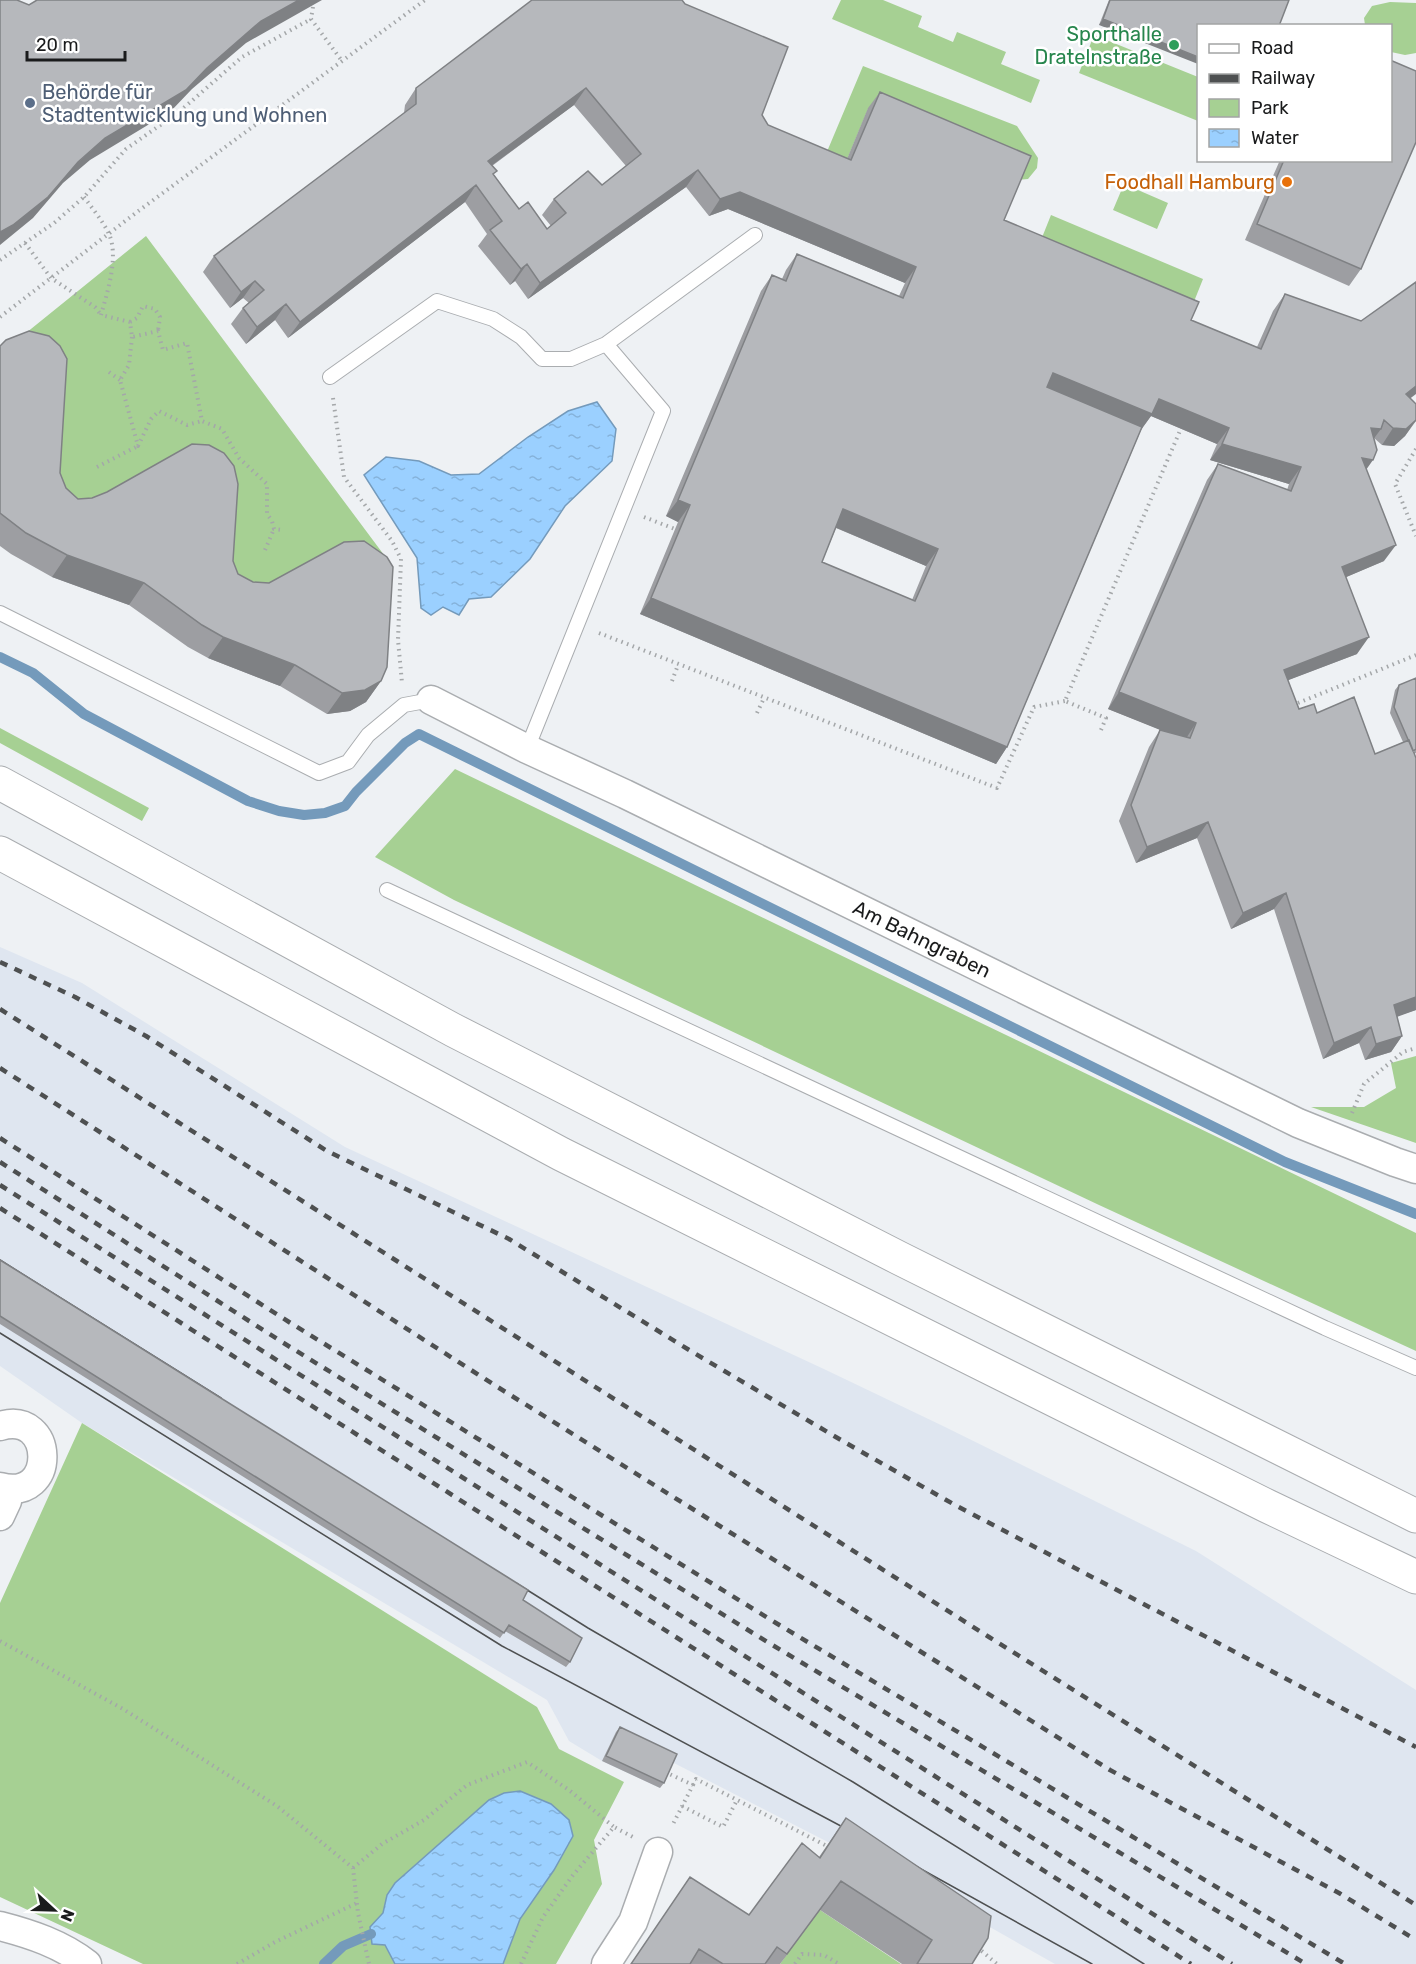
<svg xmlns="http://www.w3.org/2000/svg" width="1416" height="1964" viewBox="0 0 1416 1964" font-family="Rubik,sans-serif">
	<defs>
		<pattern id="water-ripples" width="26" height="14" patternUnits="userSpaceOnUse" patternTransform="scale(1.5)"><rect width="26" height="14" fill="#9bd0ff"/><path d="M2 4q2-2 4 0t4 0M15 11q2-2 4 0t4 0" fill="none" stroke="#85b2da"/></pattern>
	</defs>
	<rect width="100%" height="100%" fill="#eef1f4"/>
	<!-- built -->
	<path fill="#dfe6f0" d="M0 947 82 983 345 1147 826 1370 943 1426 1196 1551 1416 1690V1964H1055L951 1905 672 1762 660 1788 602 1761 569 1741 547 1700 82 1423 0 1366Z"/>
	<!-- green -->
	<path fill="#a6d093" d="M841 0H883L922 16 918 27 953 42 957 32 1006 52 1001 64 1040 80 1031 103 832 19Z
		M1390 2 1416 3V53L1405 55 1391 52 1390 26 1365 25 1364 18 1372 6Z
		M1094 35 1198 77V121L1079 73Z
		M863 66 1017 126 1038 158 1037 168 1028 179 1017 180 868 109 846 162 826 154Z
		M1124 184 1168 203 1157 229 1113 210Z
		M1051 215 1203 279 1189 314 1037 250Z
		M146 236 390 563 254 605 77 520 0 354Z
		M0 728 149 808 142 821 0 743Z
		M455 769 1416 1233V1351L1099 1205 454 900 375 857Z
		M1416 1056V1143L1311 1107H1364L1396 1088 1391 1063Z
		M82 1423 537 1707 559 1749 624 1782 594 1840 602 1884 556 1964H143L0 1897V1603Z
		M820 1910 901 1964H780Z"/>
	<!-- water -->
	<path fill="url(#water-ripples)" stroke="#749abb" stroke-width="1.5" d="M597 402 616 429 612 461 565 506 530 559 491 597 469 599 459 615 443 607 431 615 421 608 417 558 364 475 386 457 419 461 451 475 479 474 528 437 568 411Z
		M520 1791 551 1804 569 1820 573 1836 554 1870 520 1919 503 1964H395L385 1945 372 1944 370 1927 383 1913 387 1895 395 1883 489 1800 504 1793Z"/>
	<g fill="none" stroke-linecap="round" stroke-linejoin="round">
		<!-- stream -->
		<path stroke="#749abb" stroke-width="10" d="M0 657 33 673 84 714 248 801 279 811 304 815 325 813 345 806 356 792 405 743 419 734 1285 1162 1416 1214
			M324 1964 343 1946 371 1934"/>
		<!-- lane casing -->
		<g stroke="#aaadb0" stroke-width="16">
			<path id="lane" d="M330 377 437 301 493 319 521 337 542 359H571L606 344 755 235
				M0 613 319 773 348 762 368 735 404 705 431 700
				M527 749 663 411 606 344
				M387 890 1325 1328 1416 1368"/>
		</g>
		<!-- street casing -->
		<g stroke="#aaadb0" stroke-width="31">
			<g id="street">
				<path id="s1" d="M431 700 527 749 625 794 1298 1123 1395 1162 1416 1169"/>
				<path d="M0 1426C55 1409 58 1503 0 1487"/>
				<path d="M0 1516 7 1501 9 1490"/>
				<path d="M0 1926C31 1934 61 1944 87 1964"/>
				<path d="M606 1964 633 1922 658 1852"/>
			</g>
		</g>
		<!-- highway casing -->
		<g stroke="#aaadb0" stroke-width="35">
			<path id="highway" d="M0 783 453 1030 899 1258 1416 1516
				M0 853 561 1154 1267 1506 1416 1577"/>
		</g>
		<!-- path -->
		<path stroke="#a4a7a9" stroke-width="4" stroke-dasharray="1.5 4.5" stroke-linecap="butt" d="M313 7 311 19 342 61
			M84 197C92 208 102 220 108 232 120 255 107 293 101 315L130 322 132 337 158 331 163 350 187 343 202 421 222 429 239 458 267 484V514L272 521 274 529 283 530
			M25 243 51 278 95 307 101 315
			M0 260 54 223 84 197 126 149 179 112 242 57 311 19
			M0 317 137 212 425 0
			M130 322 137 318 143 306 155 309 160 317 158 331
			M132 337 129 365 120 380 138 446 151 419 159 411 187 425 202 421
			M109 372 120 380
			M333 398 344 477 392 541 401 559 398 640 402 683
			M1416 449 1395 484 1416 536
			M97 467 138 446
			M644 517 675 529
			M265 550 274 529
			M599 633 997 788 1034 707 1065 701
			M672 681 678 665
			M1298 703 1416 655
			M757 713 764 698
			M1101 730 1106 718 1065 701 1182 426
			M1352 1113 1364 1084 1403 1052 1416 1048
			M0 1641 123 1709 277 1806 353 1868 358 1913 369 1964
			M665 1772 693 1785 672 1826
			M693 1785 696 1779 829 1847
			M682 1806 723 1827 737 1800
			M353 1868 382 1844 424 1820 467 1785 527 1762 569 1790 614 1827
			M977 1947 997 1964
			M237 1964 275 1942 357 1903
			M521 1964 543 1917 573 1875 614 1827 633 1837
			M795 1964 802 1954 824 1955 839 1964"/>
		<!-- lane -->
		<use href="#lane" stroke="#fff" stroke-width="14"/>
		<!-- street -->
		<use href="#street" stroke="#fff" stroke-width="28"/>
		<!-- highway -->
		<use href="#highway" stroke="#fff" stroke-width="33"/>
		<!-- tram -->
		<path stroke="#4e5051" stroke-width="1.5" d="M0 1260 221 1398
			M0 1333 502 1646 854 1833
			M516 1583 588 1628 853 1782 1144 1964
			M912 1864 1092 1964"/>
		<!-- rail -->
		<path stroke="#4e5051" stroke-width="4.5" stroke-dasharray="8 8" stroke-linecap="butt" d="M0 962 75 997 146 1036 327 1151 509 1239 694 1353 846 1443 955 1505 1416 1747
			M0 1009 989 1637 1416 1905
			M0 1068 496 1386 1110 1770 1339 1893 1416 1940
			M0 1138 289 1322 776 1623 1345 1964
			M0 1162 282 1342 769 1643 1306 1964
			M0 1185 1232 1964
			M0 1208 1191 1964"/>
	</g>
	<!-- wall -->
	<path fill="#9d9ea2" fill-rule="evenodd" d="M1109 0H1289L1099 25Z
		M683 1 762 115 768 125 847 159 868 108 880 92 1004 220 1191 320 1257 347 1273 311 1285 294 1410 398 1416 421 1405 436 1394 446 1382 445 1374 438 1366 469 1384 561 1346 577 1357 654 1288 680 1299 709 1317 713 1375 754 1403 742 1390 713 1395 690 1399 685 1416 678V753L1414 754 1416 758V1010L1397 1016 1402 1036 1391 1052 1365 1060 1359 1043 1323 1059 1274 909 1231 929 1197 838 1136 863 1119 821 1149 747 1160 730 1164 731 1108 709 1207 480 1218 464 1287 490 1289 484 1210 460 1217 444 1151 416 1141 430 1007 747 996 764 640 614 678 522 666 516 761 291 772 275 782 279 786 270 797 254 899 296 905 283 728 209 709 216 686 187 528 299 515 281 510 285 478 246 487 234 465 202 288 338 275 320 246 344 231 324 243 308 249 303 243 298 230 308 203 272 214 256 404 113 405 105 416 88ZM574 105 626 166 602 185 554 199 542 215 551 226 547 229 519 209 494 175 492 166ZM836 528 926 566 912 600 822 562Z
		M1280 160H1390L1361 269 1349 286 1245 240Z
		M0 346 66 488 78 499 233 561 238 574 381 681 366 702 350 711 327 714 280 686 208 658 188 647 129 605 52 577 11 554 0 546Z
		M0 1260 523 1600 570 1662 566 1667 505 1631 500 1638 0 1324Z
		M620 1727 664 1783 660 1788 602 1761 616 1732Z
		M846 1818 972 1964H902L820 1910 780 1964H631L690 1877 749 1915 819 1857Z"/>
	<!-- shaded-wall -->
	<path fill="#7f8184" d="M299 0H322L246 43 192 89 171 111 90 160 63 183 33 218 0 245V232L105 138 207 68 261 21Z
		M1103 19 1198 57V64L1099 25Z
		M586 88 574 105 476 177 488 161Z
		M698 170 686 187 528 299 540 283Z
		M476 185 465 202 288 338 300 322Z
		M740 192 916 267 905 283 728 209 709 216 720 199Z
		M527 264 515 281 510 285 521 269Z
		M255 281 243 298 230 308 241 292Z
		M286 304 275 320 246 344 257 327Z
		M1053 373 1159 399 1229 428 1217 444 1151 416 1140 431 1042 389Z
		M1416 386V394L1395 410 1406 394Z
		M1416 420 1405 436 1394 446 1382 445 1393 428Z
		M1371 428 1381 429 1369 445Z
		M1222 444 1301 467 1289 484 1210 460Z
		M1362 458 1373 460 1361 477Z
		M678 500 690 505 678 522 666 516Z
		M843 509 938 549 926 566 832 526Z
		M1396 545 1384 561 1330 584 1342 567Z
		M67 555 144 583 129 605 52 577Z
		M651 598 1007 747 996 764 640 614Z
		M223 637 295 665 280 686 208 658Z
		M1369 637 1357 654 1273 686 1284 670Z
		M381 681 366 702 350 711 327 714 342 693Z
		M1119 692 1196 723 1185 740 1108 709Z
		M1208 822 1197 838 1136 863 1147 847Z
		M1286 893 1274 909 1231 929 1243 913Z
		M1416 997V1010L1383 1022 1394 1005Z
		M1371 1027 1359 1043 1323 1059 1334 1043Z
		M1402 1036 1391 1052 1365 1060 1376 1044Z
		M841 1881 820 1910 780 1964 787 1954Z"/>
	<!-- building -->
	<path fill="#b6b8bc" stroke="#7f8184" stroke-width="1.5" fill-rule="evenodd" d="M0 0H17L29 5 37 0H299L261 21 207 68 186 90 105 138 78 162 48 197 13 225 0 232Z
		M532 0H682L685 4 788 47 762 115 768 125 851 160 880 92 1031 156 1004 220 1199 302 1191 320 1261 349 1285 294 1361 321 1416 282V386L1406 394 1416 404V420L1406 429 1393 428 1384 420 1381 429 1371 428 1377 450 1373 460 1362 458 1396 545 1342 567 1369 637 1284 670 1299 709 1314 704 1317 713 1354 697 1375 754 1409 740 1416 758V997L1394 1005 1402 1036 1376 1044 1371 1027 1334 1043 1286 893 1243 913 1208 822 1147 847 1131 805 1160 730 1190 738 1196 723 1119 692 1218 464 1291 491 1301 467 1222 444 1229 428 1159 399 1152 414 1053 373 1047 387 1142 427 1007 747 651 598 690 505 678 500 772 275 786 281 797 254 903 298 916 267 740 192 720 199 698 170 540 283 527 264 521 269 490 230 502 221 476 185 300 322 286 304 257 327 243 308 264 290 255 281 241 292 214 256 416 104V88ZM586 88 641 154 602 185 588 171 554 199 566 213 547 229 528 202 519 209 493 174 497 171 488 161ZM843 509 938 549 915 601 822 562Z
		M1110 0H1289L1279 26H1198V57L1103 19Z
		M1390 60 1416 71V142L1361 269 1257 224 1284 160H1390Z
		M29 331 49 336 60 346 67 359 60 473 66 488 78 499 92 498 107 492 192 444 209 445 224 453 234 466 238 484 233 561 238 574 253 582 269 583 344 542 364 541 387 557 393 567 387 667 381 681 365 690 342 693 295 665 223 637 202 625 144 583 67 555 26 533 0 513V346L6 340Z
		M1416 678V749L1413 751 1394 707 1399 685Z
		M0 1260 528 1590 523 1600 582 1638 570 1662 509 1625 504 1633 0 1316Z
		M620 1727 677 1754 664 1783 606 1756Z
		M846 1818 991 1916 988 1938 972 1964H917L932 1940 841 1881 787 1954 777 1947 765 1964H723L699 1949 690 1964H631L690 1877 749 1915 802 1843 820 1858Z"/>
	<!-- markers -->
	<circle fill="#2e9e5b" stroke="#fff" stroke-width="2" cx="1174" cy="45" r="6"/>
	<circle fill="#5c6f8a" stroke="#fff" stroke-width="2" cx="30" cy="103" r="6"/>
	<circle fill="#e8710a" stroke="#fff" stroke-width="2" cx="1287" cy="182" r="6"/>
	<g text-anchor="middle" stroke-width="5" stroke-linejoin="round" paint-order="stroke">
		<!-- leisure labels -->
		<g font-size="20" fill="#27864d" stroke="#fff" text-anchor="end">
			<text x="1162" y="41">Sporthalle<tspan x="1162" dy="23">Dratelnstraße</tspan></text>
		</g>
		<!-- service labels -->
		<g font-size="20" fill="#4e5e75" stroke="#fff" text-anchor="start">
			<text x="42" y="99">Behörde für<tspan x="42" dy="23">Stadtentwicklung und Wohnen</tspan></text>
		</g>
		<!-- food labels -->
		<g font-size="20" fill="#c56008" stroke="#fff" text-anchor="end">
			<text x="1275" y="189">Foodhall Hamburg</text>
		</g>
		<!-- street labels -->
		<g font-size="20" fill="#1a1b1c" stroke="#fff">
			<text dy="7" stroke="none"><textPath href="#s1" startOffset="546">Am Bahngraben</textPath></text>
		</g>
	</g>
	<!-- legend -->
	<rect x="1197" y="24" width="195" height="138" fill="#ffffff" stroke="#a3a4a4" stroke-width="1.5"/>
	<rect x="1209" y="44" width="30" height="9" fill="#ffffff" stroke="#a3a4a4" stroke-width="1.5"/>
	<text x="1251" y="54" font-size="18" fill="#1a1b1c">Road</text>
	<rect x="1209" y="74" width="30" height="9" fill="#4e5051" stroke="#a3a4a4" stroke-width="1.5"/>
	<text x="1251" y="84" font-size="18" fill="#1a1b1c">Railway</text>
	<rect x="1209" y="99" width="30" height="18" fill="#a6d093" stroke="#a3a4a4" stroke-width="1.5"/>
	<text x="1251" y="114" font-size="18" fill="#1a1b1c">Park</text>
	<rect x="1209" y="129" width="30" height="18" fill="url(#water-ripples)" stroke="#a3a4a4" stroke-width="1.5"/>
	<text x="1251" y="144" font-size="18" fill="#1a1b1c">Water</text>
	<!-- north arrow -->
	<g transform="translate(54 1910) rotate(112)" stroke="#ffffff" stroke-width="4.5" paint-order="stroke">
	<path d="M0-4.5L10 22L0 15L-10 22Z" fill="#1a1b1c"/>
	<text y="-9" font-size="16" font-weight="bold" text-anchor="middle" fill="#1a1b1c">N</text>
	</g>
	<!-- scale -->
	<path d="M27 51v9h98v-9" fill="none" stroke="#1a1b1c" stroke-width="3"/>
	<text x="36" y="51" font-size="18" fill="#1a1b1c" stroke="#ffffff" stroke-width="4.5" paint-order="stroke">20 m</text>
</svg>
